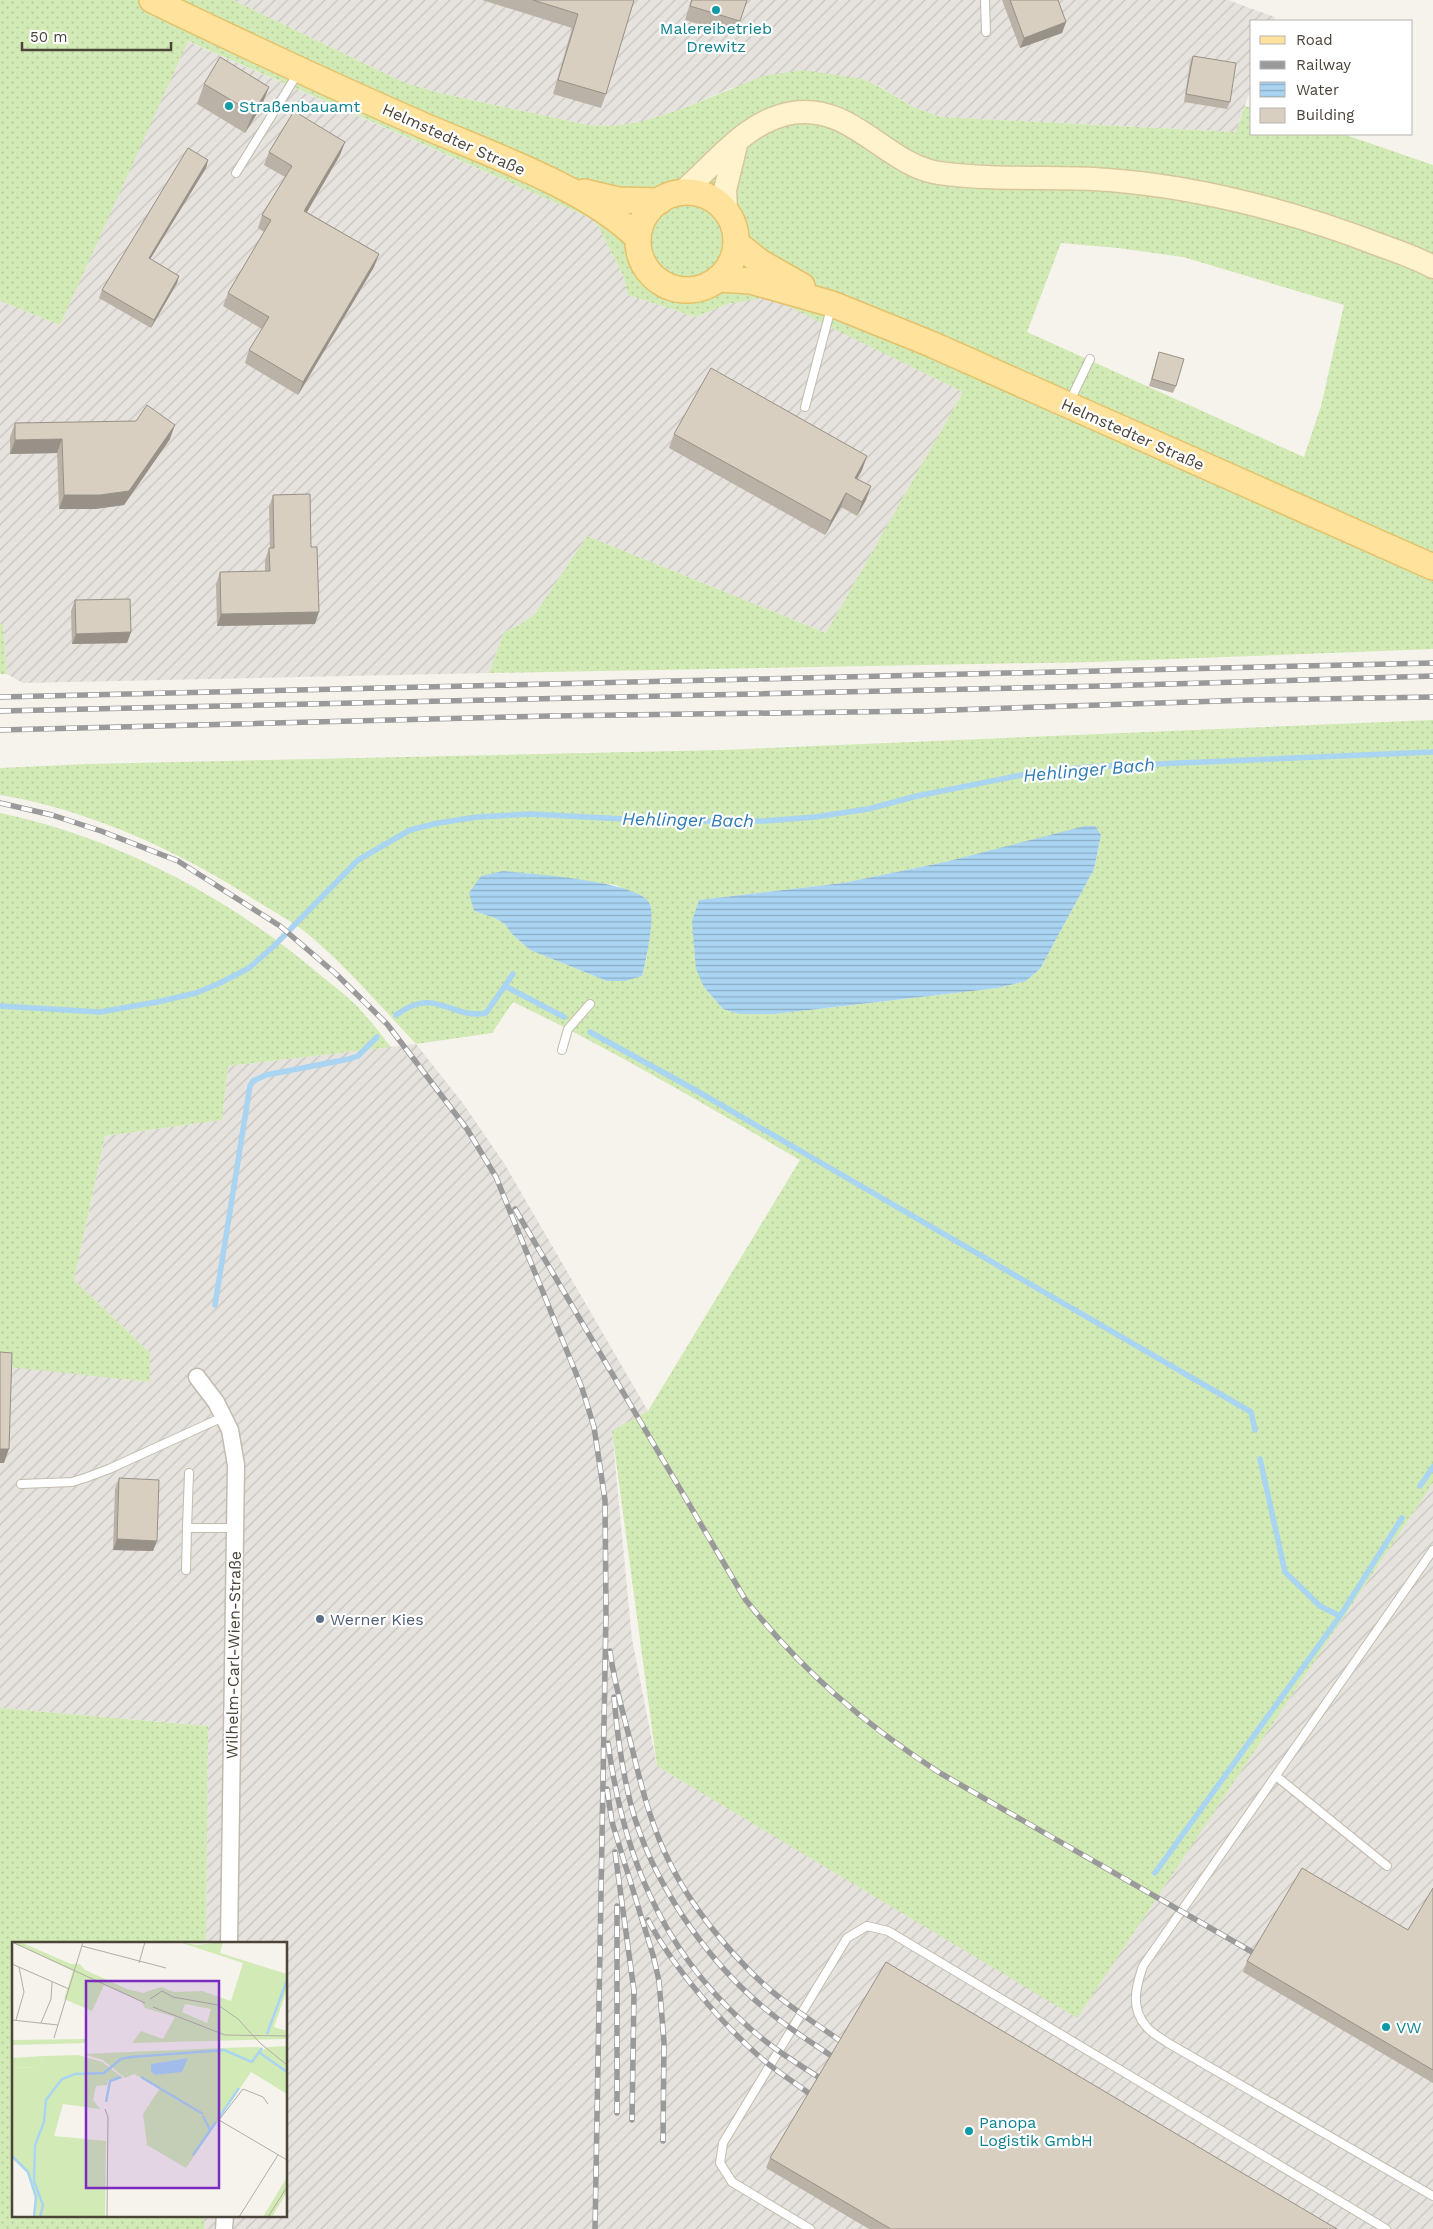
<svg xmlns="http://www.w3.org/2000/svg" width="1433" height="2229" viewBox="0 0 1433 2229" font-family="'Work Sans',sans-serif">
	<defs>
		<pattern id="industrial-furrows" width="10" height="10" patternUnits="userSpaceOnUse" patternTransform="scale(1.25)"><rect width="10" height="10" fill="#e6e2dd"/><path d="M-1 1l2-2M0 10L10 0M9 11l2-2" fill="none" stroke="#c7c3be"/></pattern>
		<pattern id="grass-dots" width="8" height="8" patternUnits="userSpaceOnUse" patternTransform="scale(1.25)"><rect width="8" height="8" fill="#d2eab5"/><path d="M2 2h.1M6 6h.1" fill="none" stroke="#b6ca9c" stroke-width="1.8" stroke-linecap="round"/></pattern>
		<pattern id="water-rules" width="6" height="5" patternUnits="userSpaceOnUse" patternTransform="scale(1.25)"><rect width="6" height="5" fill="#a9d4f2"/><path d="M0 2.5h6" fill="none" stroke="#8caec5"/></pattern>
	</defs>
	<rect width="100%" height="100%" fill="#f6f3ec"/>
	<!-- industrial -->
	<path fill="url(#industrial-furrows)" d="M233 0H1228L1275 17 1274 21H1252V85L1236 132 942 117 913 107 881 87 863 79 731 88 682 109 640 122 611 126 588 125 440 93 405 83Z
		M187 41 595 220 623 275 628 295 696 317 727 304 769 296 963 392 826 633 587 536 535 614 519 625 504 632 489 673 23 683 7 674 3 625 0 624V301L60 325Z
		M416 1044 462 1102 504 1163 648 1411 612 1432 632 1639 657 1766 1077 2017 1433 1483V2229H204V2215H286V1943H206L208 1726 0 1708V1365L150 1382V1353L74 1280 105 1136 222 1120 228 1066Z"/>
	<!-- grass -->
	<path fill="url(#grass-dots)" fill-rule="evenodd" d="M0 0H233L405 83 440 93 588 125 611 126 640 122 682 109 763 76 803 70 863 79 880 87 913 107 942 117 1236 132 1245 106 1252 108V134H1343L1433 165V649L1093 662 489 673 504 632 519 625 535 614 587 536 826 633 963 392 769 297 727 304 696 317 628 295 623 275 595 220 188 41 60 325 0 301ZM1061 243 1118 248 1183 257 1344 305 1321 406 1304 457 1027 332Z
		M0 624H3L7 674H0Z
		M1433 720V1483L1077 2018 657 1766 612 1431 648 1411 800 1160C705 1105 612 1049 513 1002L492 1033 416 1044C381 1007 347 967 309 935 293 922 273 911 255 900 179 851 90 810 0 795V768L88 764 721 750ZM1055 835H1101L1094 869 1040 969 1026 981 998 988 775 1014H739L723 1009 704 987 699 900 843 883 945 862ZM504 871 616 885 651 905 647 957 642 976 607 981 530 950 512 934 505 924 495 918 474 911Z
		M0 813C116 837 230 898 319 974 332 985 345 994 357 1006 369 1019 380 1033 391 1047L228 1066 222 1120 105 1136 74 1280 150 1353V1382L0 1366Z
		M0 1708 208 1726 206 1943H14V2215H204V2229H0Z"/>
	<!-- water -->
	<path fill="url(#water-rules)" d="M1085 826H1095L1101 835 1094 869 1040 969 1026 981 998 988 775 1014H739L723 1009 704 987 696 969 692 921 699 900 843 883 945 862Z
		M503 871C530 874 641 881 650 904 655 917 646 962 642 976L625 981H607L530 950 512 934 505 924 495 918 474 911 469 893 481 876Z"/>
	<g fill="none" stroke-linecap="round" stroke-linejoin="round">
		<!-- stream -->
		<path stroke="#a9d4f2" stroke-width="5.5" d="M505 986 564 1017
			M0 1006 100 1012 157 1002 196 993 220 983 249 968 274 946 358 860 410 830 438 823 477 817 530 814 661 821H764L815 817 868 809 917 796 1027 774 1088 767 1433 752
			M396 1015C436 985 451 1020 486 1013L513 974
			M590 1032 697 1091 1251 1412 1255 1430
			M215 1305 250 1086 253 1081 266 1075 349 1059 358 1056 377 1037
			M1260 1459 1285 1572 1320 1606 1340 1616
			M1420 1486 1433 1467
			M1155 1873 1340 1616 1402 1518"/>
		<!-- service casing -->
		<g stroke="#c2bbae" stroke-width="10">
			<path id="service" d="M985 0 986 32
				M236 173 298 73
				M1069 403 1090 359
				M805 407 831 308
				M562 1050 568 1029 590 1004
				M189 1473 187 1528H235
				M21 1484 72 1482 85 1478 109 1469 223 1417
				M1433 1550 1143 1966C1136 1986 1130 2008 1146 2026 1151 2033 1161 2038 1168 2043L1433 2196
				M186 1570 187 1528
				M1276 1776 1387 1866
				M810 2229 732 2182 720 2163 723 2143 847 1938 867 1926 888 1931 1386 2229"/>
		</g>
		<!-- minor casing -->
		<g stroke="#c2bbae" stroke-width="19">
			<path id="minor" d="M197 1377 216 1402 230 1430 236 1465 229 1943
				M224 2229 225 2215"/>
		</g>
		<!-- secondary casing -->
		<g stroke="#d6c79b" stroke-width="25">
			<path id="secondary" d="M682 192C716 164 745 121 792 113 852 103 886 165 939 173 991 180 1042 177 1093 179 1188 184 1289 210 1377 244 1396 251 1415 257 1433 267
				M726 211 725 190 737 141"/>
		</g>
		<!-- primary casing -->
		<g stroke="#e6c16a" stroke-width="28">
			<path id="primary" d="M152 0C241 43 330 85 420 124 488 154 585 186 638 238
				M584 192 618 200 660 201
				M638 241a49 49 0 1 1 98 0a49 49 0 1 1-98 0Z
				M736 243 760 262 802 286
				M719 279 751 281 832 304 931 344 1433 567"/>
		</g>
		<!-- service -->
		<use href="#service" stroke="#fff" stroke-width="8"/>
		<!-- minor -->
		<use href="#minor" stroke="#fff" stroke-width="16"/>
		<!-- secondary -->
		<use href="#secondary" stroke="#fff3cd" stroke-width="22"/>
		<!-- primary -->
		<use href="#primary" stroke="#ffe39c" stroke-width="25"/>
		<!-- rail casing -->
		<g stroke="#9a9a9a" stroke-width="5.5">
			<path id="rail" d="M0 697 1433 663
				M0 711 1103 686 1433 676
				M0 730 550 716 922 711 1250 700 1433 697
				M0 803 52 815 101 831 178 861 280 926 336 974 387 1024 467 1129 496 1177 582 1388 594 1427 605 1500 606 1613 595 2229
				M515 1209 745 1599C801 1670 864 1724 940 1773L1254 1953
				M610 1651C614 1682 623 1713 631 1744 640 1781 649 1818 665 1853 684 1895 714 1934 746 1967 774 1997 809 2019 842 2042
				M614 1697C617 1733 622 1770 631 1805 651 1881 707 1962 768 2011 788 2028 811 2042 833 2057
				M608 1743C623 1853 659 1945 743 2022 766 2044 793 2061 820 2078
				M607 1789 612 1822 653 1955 659 1981 664 2042 663 2141
				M615 1852 634 1991 632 2120
				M648 1920C673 1967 721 2023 761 2058 776 2071 794 2082 810 2094
				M617 2113V1906"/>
		</g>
		<!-- rail -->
		<use href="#rail" stroke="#fff" stroke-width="4" stroke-dasharray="11" stroke-linecap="butt"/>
	</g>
	<!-- wall -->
	<path fill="#bab2a6" d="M482 0H634L606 94 601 108 553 94 572 28Z
		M691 0H747L735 35 685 20Z
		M1002 0H1058L1066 22 1062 33 1020 48Z
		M1193 56 1230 102 1227 109 1184 102 1190 63Z
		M204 84 269 87 261 107 245 133 197 104Z
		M345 142 340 155 307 212 379 254 374 267 298 395 245 363 249 350 262 329 223 306 228 293 264 232 258 228 262 215 285 177 264 165 269 152Z
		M208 160 206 168 150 259 179 276 177 283 151 328 99 298 102 290Z
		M1159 352 1176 386 1173 393 1149 386Z
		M15 423 170 439 124 505 95 509H59L57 453 10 454V437Z
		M674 434 867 456 862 470 857 479 871 486 866 500 857 516 841 507 825 535 669 448Z
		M273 495 311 547 315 624 217 626 216 584 220 572H265V560L269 548H270L269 507Z
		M75 600 131 632 127 643 72 644 71 611Z
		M119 1478 153 1551 113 1550 115 1489Z
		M1433 1888V2083L1243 1972 1247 1961 1408 1930Z
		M770 2158 1337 2229H869L766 2168Z"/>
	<!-- shaded-wall -->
	<path fill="#979187" d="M1066 22 1062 33 1020 48 1024 38Z
		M269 87 261 107 245 133 253 113Z
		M345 142 340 155 300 224 304 211Z
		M208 160 206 168 146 266 149 258Z
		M379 254 374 267 298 395 303 382Z
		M179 276 177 283 151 328 154 320Z
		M175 425 170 439 124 505 95 509H59L64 495Z
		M62 439 57 453 10 454 15 440Z
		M867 456 862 470 850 492 855 478Z
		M871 486 866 500 857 516 862 502Z
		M846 493 841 507 825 535 831 521Z
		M319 612 315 624 217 626 221 614Z
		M131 632 127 643 72 644 76 634Z
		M0 1449H9L4 1463H0Z
		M117 1539 157 1541 153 1551 113 1550Z"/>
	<!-- building -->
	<path fill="#d8cfc1" stroke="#979187" d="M533 0H634L606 94 558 80 578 14Z
		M692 0H747L740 21 690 6Z
		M1010 0H1058L1066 22 1024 38Z
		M1193 56 1236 63 1230 102 1186 94Z
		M220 57 269 87 253 113 204 84Z
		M294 111 345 142 304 211 379 254 303 382 249 350 269 317 228 293 271 220 262 215 292 166 269 152Z
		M188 148 208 160 149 258 179 276 154 320 102 290Z
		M1159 352 1184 359 1176 386 1152 379Z
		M711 368 867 456 855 478 871 486 862 502 846 493 831 521 674 434Z
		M147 405 175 425 129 491 100 495H64L62 439 15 440V423L136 421Z
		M310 494 311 547H317L319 612 221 614 220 572 270 571 269 548H274L273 495Z
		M130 599 131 632 76 634 75 600Z
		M0 1352 12 1353 9 1449H0Z
		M119 1478 159 1480 157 1541 117 1539Z
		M1302 1868 1408 1930 1433 1888V2070L1247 1961Z
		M886 1962 1337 2229H891L770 2158Z"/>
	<!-- markers -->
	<g fill="#0f9aa8" stroke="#fff" stroke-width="2">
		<circle cx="716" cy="10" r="5"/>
		<circle cx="229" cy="106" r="5"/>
		<circle cx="1386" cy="2027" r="5"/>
		<circle cx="969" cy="2131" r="5"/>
	</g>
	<circle fill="#5c6f8a" stroke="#fff" stroke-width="2" cx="320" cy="1619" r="5"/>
	<g text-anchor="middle" stroke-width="4.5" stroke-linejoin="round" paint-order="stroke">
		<!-- culture labels -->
		<g font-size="16" fill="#0d838f" stroke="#fff" text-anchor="start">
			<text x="716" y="34" text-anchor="middle">Malereibetrieb<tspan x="716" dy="18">Drewitz</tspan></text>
			<text x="239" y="112">Straßenbauamt</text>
			<text x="1396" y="2033">VW</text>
			<text x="979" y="2128">Panopa<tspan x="979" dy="18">Logistik GmbH</tspan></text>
		</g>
		<!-- street labels -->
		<g font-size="16" fill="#4b4439" stroke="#fff">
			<text transform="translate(454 139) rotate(24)" y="6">Helmstedter Straße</text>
			<text transform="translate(1133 434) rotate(24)" y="6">Helmstedter Straße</text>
			<text transform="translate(233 1655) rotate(-89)" y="6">Wilhelm-Carl-Wien-Straße</text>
		</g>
		<!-- service labels -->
		<g font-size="16" fill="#4e5e75" stroke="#fff" text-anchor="start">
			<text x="330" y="1625">Werner Kies</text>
		</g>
		<!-- water labels -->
		<g font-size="18" font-style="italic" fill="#2e7ab2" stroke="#fff">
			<text transform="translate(1089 770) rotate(-5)" y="6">Hehlinger Bach</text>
			<text transform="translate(688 820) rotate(1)" y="6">Hehlinger Bach</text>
		</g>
	</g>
	<!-- overview -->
	<g transform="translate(12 1942)">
		<rect width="275" height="275" fill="#f6f3ec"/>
		<path d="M0 0H8L59 22H68L73 28 115 47 131 51 149 45 162 50 190 49 219 59 231 21 167 0 185 3 211 0 208 11 275 32V47L262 85 275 89V97L120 101 129 89 151 97 163 75 133 66 129 59 92 43 80 69 52 57 61 29ZM173 62 199 67 195 81 170 70ZM75 97V101L0 103V98ZM275 104V152L239 130 174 226 135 203 131 172 148 146 122 132 113 136 91 118 71 112 211 106 247 105 251 108 256 105ZM176 116 167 130 143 133 139 122ZM66 113 90 120 111 136 96 138 95 143 84 144 81 158 88 167 51 162 42 194 94 199 93 275H21L23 256 15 230 0 216V126L28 125 32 114ZM275 235V250L260 275H251Z" fill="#d2eab5" fill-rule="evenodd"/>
		<path d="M32 114 28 125 0 126V116Z" fill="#d2eab5"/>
		<path d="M176 116 170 130 143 133 139 129V122Z" fill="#a9d4f2"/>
		<path fill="none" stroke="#a9d4f2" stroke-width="2.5" d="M255 92 275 38M248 111 275 130M129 135 191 172M94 160 98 139 109 135M191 174 198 188M206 177 227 146M181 213 204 180M0 214 16 230 24 255 22 275M28 275 31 263 22 239 23 203 32 180 34 158 50 137 63 132 92 131 109 117 119 115 212 108 240 120 250 106"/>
		<path fill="none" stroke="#b2ada4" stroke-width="1" d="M0 0 133 61M70 4 154 26M127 21 133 0M0 22 57 47M138 57 150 49 161 55 206 63 226 77 248 101 275 123M141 65 213 93 275 94M0 78 46 83M4 78 12 50 7 25M29 81 39 57 40 40M42 96 71 0M256 162 251 155 231 147 207 178 275 218M93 167 96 175 95 275M227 275 266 213M256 275 275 245"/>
		<path fill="#7b2cbf" fill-opacity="0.15" stroke="#7b2cbf" stroke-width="2.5" d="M74 39H207V246H74Z"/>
		<rect width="275" height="275" fill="none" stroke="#4b4439" stroke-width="2.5"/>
	</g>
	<!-- legend -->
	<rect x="1250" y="20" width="162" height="115" fill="#ffffff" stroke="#b7b4b0"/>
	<rect x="1260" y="36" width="25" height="8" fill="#ffe39c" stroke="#b7b4b0"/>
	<text x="1296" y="45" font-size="15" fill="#4b4439">Road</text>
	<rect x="1260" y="61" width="25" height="8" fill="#9a9a9a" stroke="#b7b4b0"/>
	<text x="1296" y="70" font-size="15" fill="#4b4439">Railway</text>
	<rect x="1260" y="82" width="25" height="15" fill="url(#water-rules)" stroke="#b7b4b0"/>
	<text x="1296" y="95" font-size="15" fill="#4b4439">Water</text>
	<rect x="1260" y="108" width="25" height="15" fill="#d8cfc1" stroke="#b7b4b0"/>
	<text x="1296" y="120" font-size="15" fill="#4b4439">Building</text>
	<!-- scale -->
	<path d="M22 42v8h149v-8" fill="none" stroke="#4b4439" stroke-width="2.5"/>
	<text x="30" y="42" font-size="15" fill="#4b4439" stroke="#ffffff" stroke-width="4" paint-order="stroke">50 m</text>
</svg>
